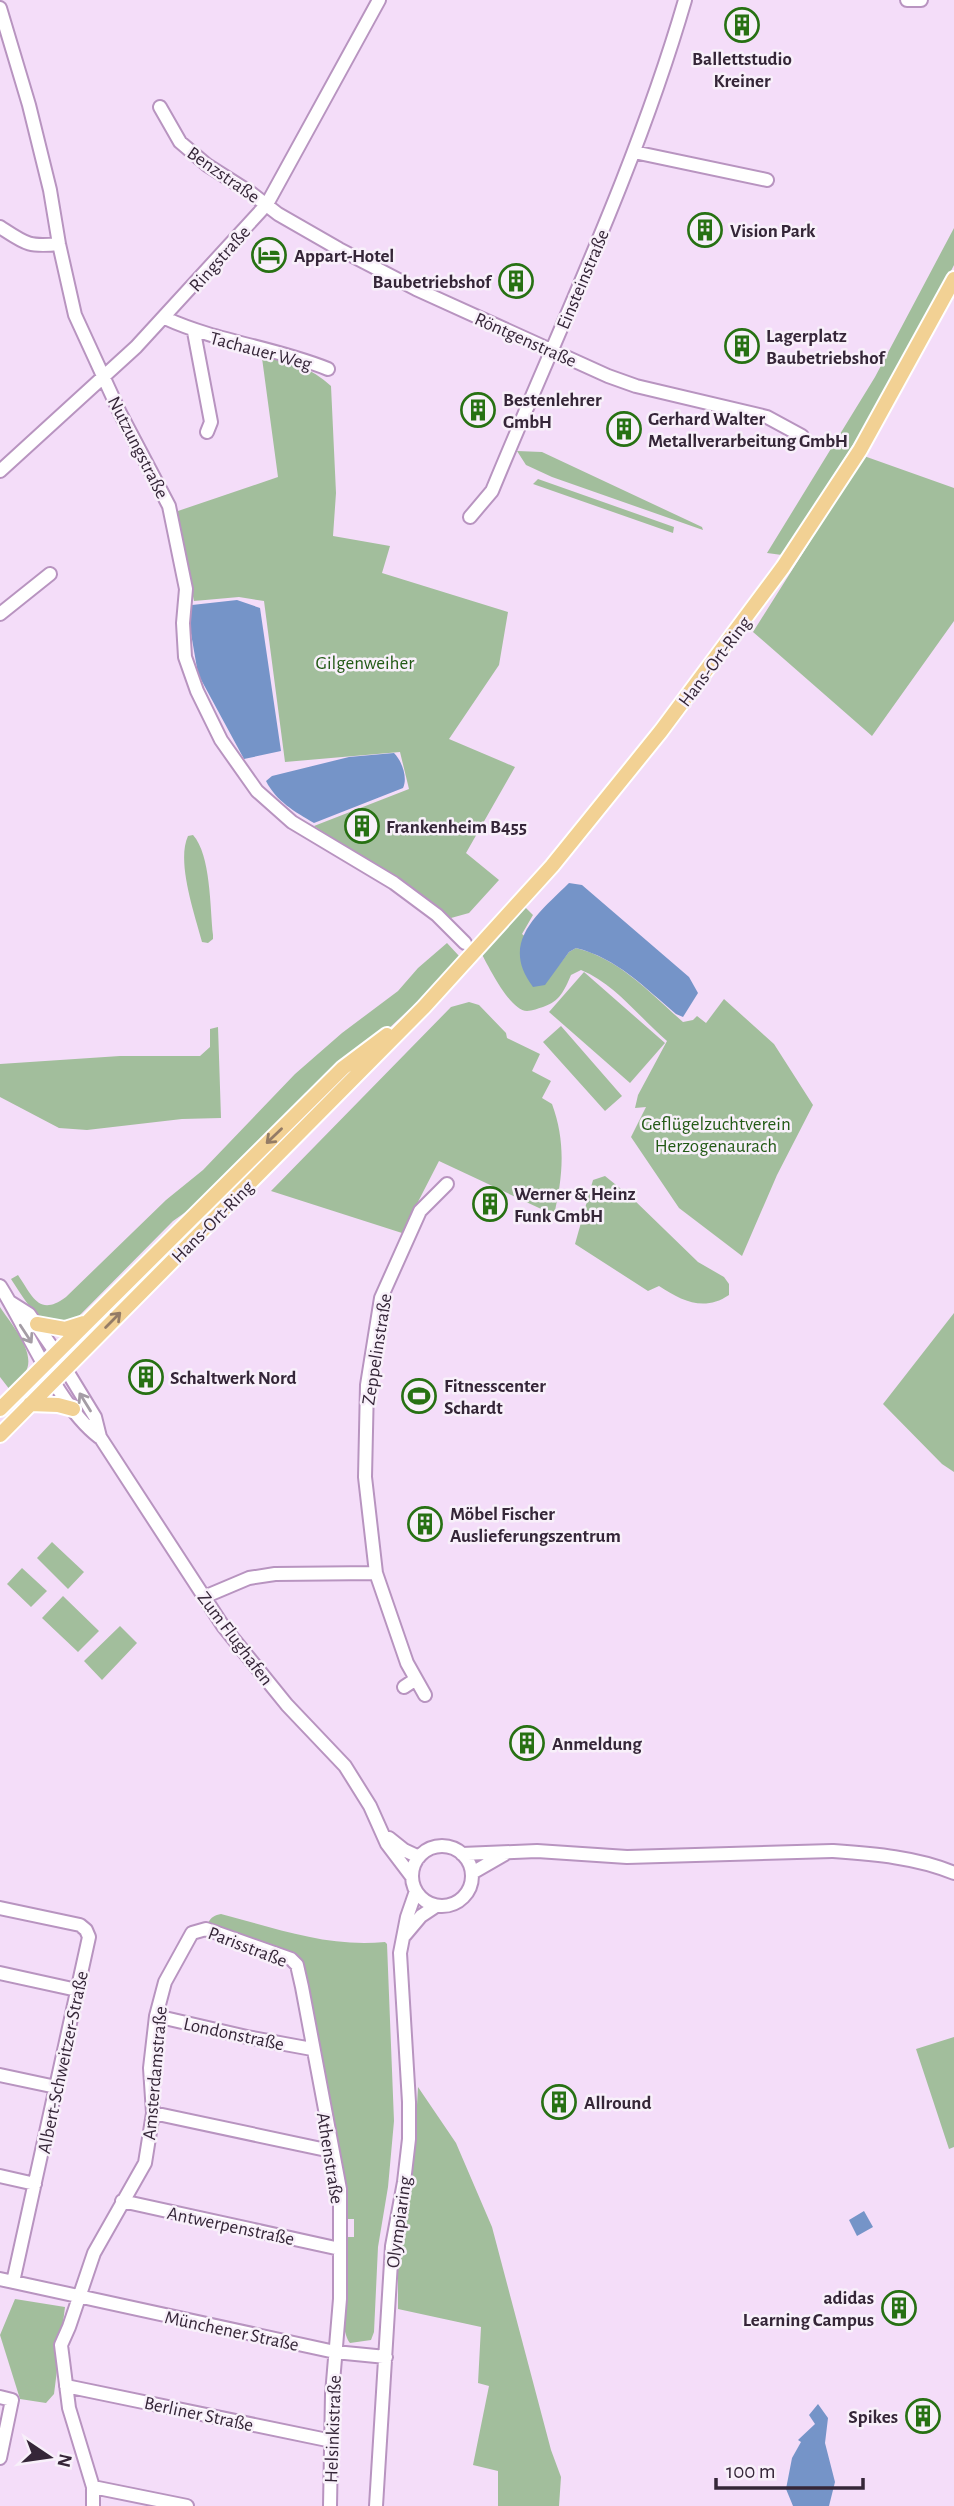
<svg xmlns="http://www.w3.org/2000/svg" width="954" height="2506" viewBox="0 0 954 2506" font-family="'Alegreya Sans',sans-serif">
	<rect width="100%" height="100%" fill="#f4ddf9"/>
	<!-- green -->
	<path fill="#a2be9c" d="M954 228V265L933 306 865 426 782 555 767 553 875 377Z
		M262 358C287 359 312 368 331 386L336 493 333 536 390 546 382 573 508 612 499 665 449 739 515 767 466 853 499 880 469 913 451 918 314 826 409 789 400 752 285 762 264 601 239 597 194 601 175 512 278 477Z
		M517 451 542 452 702 527 703 530 552 477 526 465Z
		M864 456 954 488V621L872 736 753 632Z
		M538 479 674 527 673 533 533 484Z
		M193 835C211 855 210 908 213 935V939L208 943 202 942C195 915 176 862 188 836Z
		M522 904 533 915 522 934 559 965 569 952 576 948C620 959 650 993 683 1022L693 1020 697 1016 706 1023 724 999 774 1044 813 1105 777 1175 742 1256 679 1208 631 1137 646 1107 635 1108 638 1095 667 1041C639 1017 615 984 581 970L571 975C564 991 560 1001 543 1007 539 1008 532 1011 527 1011 509 1010 488 965 480 951Z
		M447 943 460 957 413 1006 207 1197 173 1221 77 1318C45 1340 26 1301 11 1279L18 1275C33 1297 39 1317 66 1297L166 1200 203 1170 295 1074 342 1033 398 991 418 968Z
		M584 972 665 1043 630 1083 549 1012Z
		M469 1002 479 1005 506 1033 507 1038 540 1054 532 1071 551 1081 542 1098 552 1104C566 1142 563 1176 554 1215L439 1161 402 1233 271 1191 451 1007Z
		M561 1026 622 1096 605 1111 543 1042Z
		M218 1027 221 1118 182 1119 87 1130 59 1128 0 1097V1064L120 1056H200L210 1047V1029Z
		M605 1176 631 1197 698 1262 724 1277 729 1284V1295C704 1312 682 1301 659 1286L648 1291 575 1244 593 1180Z
		M0 1307C10 1323 38 1353 25 1373 22 1379 15 1385 10 1390L0 1377Z
		M954 1313V1472L942 1464 883 1404Z
		M52 1542 84 1572 68 1589 37 1558Z
		M22 1568 47 1591 31 1607 7 1584Z
		M63 1596 99 1631 78 1652 42 1618Z
		M120 1626 137 1643 102 1680 84 1661Z
		M221 1914C275 1928 329 1948 385 1942L387 1944 394 2121 388 2187 378 2247 374 2332 371 2340 350 2343C337 2327 344 2260 345 2237H354V2219H344L303 1971 211 1926 208 1923C211 1917 215 1915 221 1914Z
		M954 2037V2147L949 2149 916 2049Z
		M418 2087 456 2143 492 2227 551 2450 561 2477 559 2506H498V2471L473 2465 489 2386 478 2383 481 2327 398 2309V2262L415 2141Z
		M15 2299 65 2307 54 2394 46 2403 20 2399 0 2335Z"/>
	<!-- water -->
	<path fill="#7594c8" d="M237 600 260 608 281 751 244 759 198 674 188 616 192 605Z
		M394 753C402 761 408 778 403 788L314 823C295 812 276 801 266 781L272 776 349 757Z
		M569 883 582 885 689 977 698 993 683 1017 676 1014C645 988 617 958 576 948L569 952 545 985 533 987C499 942 538 914 569 883Z
		M864 2211 873 2227 857 2236 849 2220Z
		M818 2404 828 2418 825 2443 835 2482 829 2506H793L786 2489 792 2458 801 2442 798 2440 815 2424 809 2415Z"/>
	<g fill="none" stroke-linecap="round" stroke-linejoin="round">
		<!-- minor casing -->
		<g stroke="#b894c0" stroke-width="16">
			<path id="minor" d="M907 0H921
				M0 8 29 105 50 190 59 244 75 315 120 413 169 506 186 589 183 623 185 657 197 691 221 740 257 791 292 822 394 883 437 915 465 943
				M160 107 180 142 207 165 251 193 278 214 339 249 416 289 608 376 636 386 767 417 802 436
				M634 152 767 180
				M0 227C26 244 28 247 59 244
				M165 318C217 342 274 347 328 369
				M194 332 211 422 207 432
				M0 471 136 347 267 204 379 0
				M470 517 492 491C559 328 636 169 685 0
				M0 614 50 574
				M0 1286C28 1330 58 1406 99 1437
				M10 1302 29 1314 56 1353 95 1417 100 1437 223 1626 287 1705 345 1766 370 1806 387 1844 412 1877
				M376 1573 407 1663 425 1695
				M204 1597 249 1578 275 1574 376 1573 365 1477 367 1385 381 1298 420 1211 447 1184
				M404 1687 416 1679
				M389 1838 404 1850 419 1857
				M412 1876a30 30 0 1 1 60 0a30 30 0 1 1-60 0Z
				M462 1854 537 1851 627 1857 832 1851C873 1854 916 1857 954 1873
				M472 1873 505 1854
				M0 1908 80 1925 86 1930 89 1937 13 2282
				M405 1935 421 1916 436 1906
				M0 1973 77 1990
				M156 2016 247 2037 312 2049
				M0 2075 56 2087
				M153 2113 331 2151
				M0 2176 35 2184
				M122 2201 340 2249
				M0 2279 335 2352 386 2357
				M66 2386 332 2441
				M0 2397 12 2400 0 2458
				M93 2487 187 2506
				M93 2506V2487L69 2408 61 2345 69 2327 94 2253 145 2163 153 2113 150 2068 156 2016 165 1982 192 1933 206 1929 291 1959 297 1965 302 1987 340 2189V2299L332 2394 330 2506
				M376 2506 392 2246 404 2182 409 2139V2102L400 1953 407 1917 416 1891"/>
		</g>
		<!-- major casing -->
		<g stroke="#fff" stroke-width="18">
			<path id="major" d="M37 1324 65 1329 84 1323
				M30 1404 58 1405 73 1409
				M0 1409 343 1068 387 1035
				M0 1435 424 1007 552 866 661 731 783 567 860 450 954 279"/>
		</g>
		<!-- minor -->
		<use href="#minor" stroke="#fff" stroke-width="12"/>
		<!-- major -->
		<use href="#major" stroke="#f2d194" stroke-width="14"/>
	</g>
	<!-- one-way arrows -->
	<defs><path id="oneway-shaft" d="M-6 0H5M1.5-3L5.5 0L1.5 3" fill="none" stroke-width="1.6" stroke-linecap="round" stroke-linejoin="round" transform="scale(1.75)"/></defs>
	<g stroke="#947c66">
		<use href="#oneway-shaft" transform="translate(274 1136) rotate(136)"/>
		<use href="#oneway-shaft" transform="translate(113 1320) rotate(-45)"/>
	</g>
	<g stroke="#a49da5">
		<use href="#oneway-shaft" transform="translate(26 1334) rotate(57)"/>
		<use href="#oneway-shaft" transform="translate(85 1402) rotate(-122)"/>
	</g>
	<!-- icons -->
	<defs>
		<g id="building-ring" transform="scale(1.75)"><circle r="9.5" fill="#f8f0fa" stroke="#277113" stroke-width="1.5"/><path d="M-4-6H4V6H1V3H-1V6H-4ZM-2.5-4.3h1.7v1.8h-1.7ZM.8-4.3h1.7v1.8H.8ZM-2.5-1h1.7V.8h-1.7ZM.8-1h1.7V.8H.8Z" fill="#277113"/></g>
		<g id="hotel-ring" transform="scale(1.75)"><circle r="9.5" fill="#f8f0fa" stroke="#277113" stroke-width="1.5"/><path d="M-6-4.5h1.5V1H6V5H4.5V3h-9V5H-6ZM-4 0a1.8 1.8 0 1 1 3.6 0ZM.5 0V-2.5h3Q6-2.5 6 0Z" fill="#277113"/></g>
		<g id="stadium-ring" transform="scale(1.75)"><circle r="9.5" fill="#f8f0fa" stroke="#277113" stroke-width="1.5"/><path d="M0-5a6.5 5 0 1 0 0 10a6.5 5 0 1 0 0-10ZM-3.5-1.8h7v3.6h-7Z" fill="#277113"/></g>
	</defs>
	<g fill-rule="evenodd">
		<use href="#building-ring" x="742" y="25"/>
		<use href="#building-ring" x="705" y="230"/>
		<use href="#hotel-ring" x="269" y="255"/>
		<use href="#building-ring" x="516" y="281"/>
		<use href="#building-ring" x="742" y="346"/>
		<use href="#building-ring" x="478" y="410"/>
		<use href="#building-ring" x="624" y="429"/>
		<use href="#building-ring" x="362" y="826"/>
		<use href="#building-ring" x="490" y="1204"/>
		<use href="#building-ring" x="146" y="1377"/>
		<use href="#stadium-ring" x="419" y="1396"/>
		<use href="#building-ring" x="425" y="1524"/>
		<use href="#building-ring" x="527" y="1743"/>
		<use href="#building-ring" x="559" y="2102"/>
		<use href="#building-ring" x="899" y="2308"/>
		<use href="#building-ring" x="923" y="2416"/>
	</g>
	<g text-anchor="middle" stroke-width="5" stroke-linejoin="round" paint-order="stroke">
		<!-- poi labels -->
		<g font-size="19" font-weight="bold" fill="#352638" stroke="#f8f0fa" text-anchor="start">
			<text x="742" y="65" text-anchor="middle">Ballettstudio<tspan x="742" dy="22">Kreiner</tspan></text>
			<text x="730" y="237">Vision Park</text>
			<text x="294" y="262">Appart-Hotel</text>
			<text x="491" y="288" text-anchor="end">Baubetriebshof</text>
			<text x="766" y="342">Lagerplatz<tspan x="766" dy="22">Baubetriebshof</tspan></text>
			<text x="503" y="406">Bestenlehrer<tspan x="503" dy="22">GmbH</tspan></text>
			<text x="648" y="425">Gerhard Walter<tspan x="648" dy="22">Metallverarbeitung GmbH</tspan></text>
			<text x="386" y="833">Frankenheim B455</text>
			<text x="514" y="1200">Werner &amp; Heinz<tspan x="514" dy="22">Funk GmbH</tspan></text>
			<text x="170" y="1384">Schaltwerk Nord</text>
			<text x="444" y="1392">Fitnesscenter<tspan x="444" dy="22">Schardt</tspan></text>
			<text x="450" y="1520">Möbel Fischer<tspan x="450" dy="22">Auslieferungszentrum</tspan></text>
			<text x="552" y="1750">Anmeldung</text>
			<text x="584" y="2109">Allround</text>
			<text x="874" y="2304" text-anchor="end">adidas<tspan x="874" dy="22">Learning Campus</tspan></text>
			<text x="898" y="2423" text-anchor="end">Spikes</text>
		</g>
		<!-- street labels -->
		<g font-size="19" fill="#352638" stroke="#f8f0fa">
			<text transform="translate(224 174) rotate(35)" y="7">Benzstraße</text>
			<text transform="translate(219 258) rotate(-48)" y="7">Ringstraße</text>
			<text transform="translate(582 279) rotate(-67)" y="7">Einsteinstraße</text>
			<text transform="translate(526 339) rotate(24)" y="7">Röntgenstraße</text>
			<text transform="translate(261 350) rotate(15)" y="7">Tachauer Weg</text>
			<text transform="translate(139 447) rotate(63)" y="7">Nutzungstraße</text>
			<text transform="translate(714 661) rotate(-53)" y="7">Hans-Ort-Ring</text>
			<text transform="translate(212 1221) rotate(-45)" y="7">Hans-Ort-Ring</text>
			<text transform="translate(376 1349) rotate(-81)" y="7">Zeppelinstraße</text>
			<text transform="translate(236 1638) rotate(53)" y="7">Zum Flughafen</text>
			<text transform="translate(248 1946) rotate(21)" y="7">Parisstraße</text>
			<text transform="translate(234 2033) rotate(12)" y="7">Londonstraße</text>
			<text transform="translate(62 2062) rotate(-78)" y="7">Albert-Schweitzer-Straße</text>
			<text transform="translate(154 2073) rotate(-85)" y="7">Amsterdamstraße</text>
			<text transform="translate(331 2158) rotate(81)" y="7">Athenstraße</text>
			<text transform="translate(398 2222) rotate(-82)" y="7">Olympiaring</text>
			<text transform="translate(231 2225) rotate(12)" y="7">Antwerpenstraße</text>
			<text transform="translate(232 2330) rotate(12)" y="7">Münchener Straße</text>
			<text transform="translate(199 2413) rotate(12)" y="7">Berliner Straße</text>
			<text transform="translate(332 2429) rotate(-88)" y="7">Helsinkistraße</text>
		</g>
		<!-- park labels -->
		<g font-size="19" fill="#235a16" stroke="#f8f0fa">
			<text x="365" y="669">Gilgenweiher</text>
			<text x="716" y="1130">Geflügelzuchtverein<tspan x="716" dy="22">Herzogenaurach</tspan></text>
		</g>
	</g>
	<!-- north arrow -->
	<g transform="translate(49 2457) rotate(103)" stroke="#f8f0fa" stroke-width="5" paint-order="stroke">
	<path d="M0-5L12 26L0 18L-12 26Z" fill="#352638"/>
	<text y="-10" font-size="19" font-weight="bold" text-anchor="middle" fill="#352638">N</text>
	</g>
	<!-- scale -->
	<path d="M716 2478v10h147v-10" fill="none" stroke="#352638" stroke-width="3.5"/>
	<text x="726" y="2478" font-size="21" fill="#352638" stroke="#f8f0fa" stroke-width="5" paint-order="stroke">100 m</text>
</svg>
